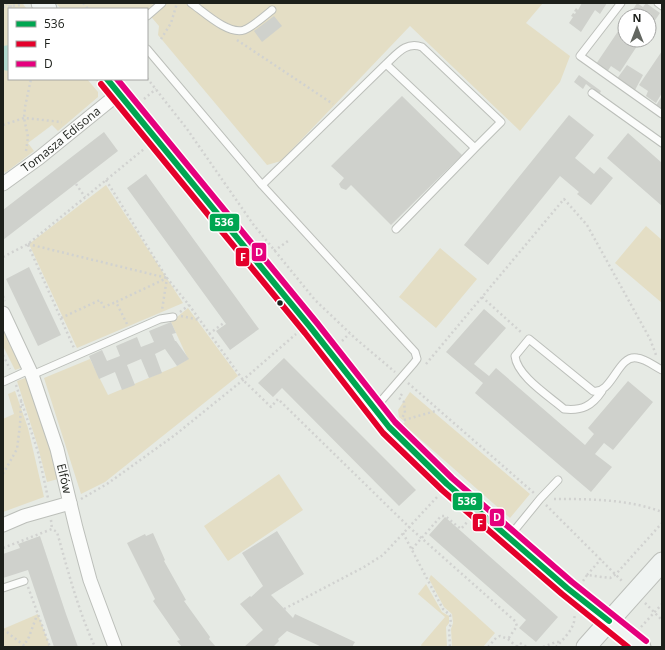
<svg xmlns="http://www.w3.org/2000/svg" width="665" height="650" viewBox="0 0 665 650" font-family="'Open Sans',sans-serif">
	<rect width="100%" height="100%" fill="#e6eae4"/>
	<!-- green -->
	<path fill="#e4dec5" d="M3 3H22L27 9H9V79H87L98 92V97L58 131 52 125 28 143 34 151 5 173 3 169Z
		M56 3H543L526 23 570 56 560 82 520 131 410 26 281 161 267 165 158 35 159 26 147 12V9H61Z
		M106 185 183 303 77 348 29 244Z
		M646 226 662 240V303L615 263Z
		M440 248 477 279 436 328 399 297Z
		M188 308 238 376 105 482 81 494 44 378 90 359 108 395 177 366 188 359 171 322Z
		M3 329 21 368 15 370 3 346Z
		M28 377 54 450 58 479 47 482 38 447 17 381Z
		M15 391 28 428 44 497 3 512V419L14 414 8 394Z
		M410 392 530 494 510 518 403 424 405 422 399 417 398 410Z
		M279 474 303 510 228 561 204 526Z
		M431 575 495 633 483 647H452L451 629 453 623 452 614 444 607 429 579Z
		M426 584 442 612 449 616V623L446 627 447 647H422L421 645 445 617 418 594Z
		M38 614 50 647H3V629Z"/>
	<!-- water -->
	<path fill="#b2d9ce" d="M9 45V71L3 70V46Z"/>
	<!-- building -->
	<path fill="#cfd1cc" d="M582 3H607L600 14 595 10 581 32 569 23 573 17 571 16 573 13 575 14 576 12 574 11 576 8 578 10Z
		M637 3 643 7 646 3 660 13 649 29V16H629Z
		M274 16 282 26 262 42 254 31Z
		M625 21V40H641L620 72 611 66 607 72 596 64Z
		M662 51V93L656 103 646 96 648 91 639 85Z
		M627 65 643 75 634 92 616 80Z
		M579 75 601 91 599 95 590 89 591 88 586 84 583 89 574 82Z
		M402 96 462 155 391 225 351 185 346 190 341 188 339 184 344 178 331 166Z
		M662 96V111L655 107Z
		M569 115 594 135 575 158 594 174 600 167 613 178 591 205 577 194 579 192 560 176 488 265 464 245Z
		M104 132 118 151 3 240V210Z
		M628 133 662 163V206L607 158Z
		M146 174 259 329 230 350 216 331 226 324 127 188Z
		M29 267 61 335 38 346 6 279Z
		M484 309 506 328 474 364 489 376 496 368 585 445 594 434 588 428 628 381 653 402 613 450 604 443 595 454 612 467 591 492 475 393 483 383 446 352Z
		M171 322 176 333 172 334 175 341H176L189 359 177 366 165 349 155 354 162 373 149 378 141 359 127 365 135 385 122 390 115 372 99 379 89 356 102 350 107 361 120 356 116 346 137 337 141 347 154 342 149 331Z
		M284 358 416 490 399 506 282 388 273 397 258 383Z
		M445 517 558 617 536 642 519 628 526 620 429 535Z
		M277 531 304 574 271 595 293 618 295 614 355 642 352 647H322L287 631 278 639 279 641 273 647H244L263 630 240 604 250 596 251 597 263 586 242 553Z
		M153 533 165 560 164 561 186 600 184 601 210 637 209 639 216 647H182L177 641 180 640 153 601 155 599 127 543 145 534 146 536Z
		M40 536 66 614 78 647H54L28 570 3 578V554L20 548 18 544Z"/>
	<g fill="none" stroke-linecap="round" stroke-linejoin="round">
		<!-- lane casing -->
		<g stroke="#bcbfba" stroke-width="9">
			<path id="lane" d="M191 3C204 12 228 35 244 30 252 27 266 15 272 10
				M621 3 580 56 662 114
				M658 3 662 6
				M147 16 162 3
				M147 49 262 185 415 352 417 359 414 363 375 408
				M592 93 662 143
				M262 185 386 64C397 54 406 41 422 47L501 122 475 148 386 64
				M396 229 475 148
				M32 375 160 319 173 317
				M3 382 29 370
				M602 391C592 406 582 411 564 409 549 396 517 376 515 356L529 339 593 391C612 395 618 354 637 358 646 359 654 366 662 370
				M509 537 540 499 558 480
				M3 588 24 581"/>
		</g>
		<!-- street casing -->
		<g stroke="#bcbfba" stroke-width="15">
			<g id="street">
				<path id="s1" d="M3 184 39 158 118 94"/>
				<path id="s2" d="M3 313 32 375 57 449 76 528 90 580 115 647"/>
				<path d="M3 525 24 516 70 503"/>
			</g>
		</g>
		<!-- secondary casing -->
		<g stroke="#bcbfba" stroke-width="21">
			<path id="secondary" d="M41 3 47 9
				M107 79 311 328 389 427 447 484 567 588 641 647
				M586 647 662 562"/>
		</g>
		<!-- path -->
		<path stroke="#d1d2d0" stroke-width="2.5" stroke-dasharray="2 3" stroke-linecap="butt" d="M6 3 15 9
			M83 3 88 9
			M3 7 20 5 23 3
			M161 39 171 23 177 3
			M237 40 333 104
			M147 78 187 129 253 224 315 300 356 339 395 372
			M144 99 156 89
			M3 125 24 118 62 122
			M26 151 28 137 24 118 25 107 31 79
			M106 180 167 278 189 305 243 380 271 407 278 399 409 527 515 621 517 626 508 639
			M76 184 85 197
			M28 244 167 278
			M28 245 74 348
			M274 251 288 241
			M3 257 28 244 144 149
			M3 296 5 301
			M482 297 522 333
			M180 312 189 305
			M181 316 200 320
			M61 318 100 300 104 307 116 302
			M127 324 116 302 167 278 162 310
			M209 334 225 322
			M342 341 350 333
			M3 355 10 369
			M426 364 564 199 587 225 650 339 656 355
			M408 383 534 493
			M16 385 38 452 48 498
			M402 394 399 398 404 402 405 413 402 418
			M404 420 439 410
			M3 474 17 449 20 425 21 401
			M81 499 107 484 175 435 243 380 296 334
			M554 499C590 499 628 499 662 512
			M546 505 623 582
			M51 520 52 529
			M403 533 443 609 450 615 451 624 449 628 450 647
			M3 548 52 529 57 532C68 571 78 610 95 647
			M412 549 441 516H445L461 529 468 521
			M587 575 601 559
			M583 581 587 575 610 578 616 574 662 523
			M28 587 50 647
			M645 603 662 620
			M284 609 364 567 383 555 438 496
			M641 627 662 604
			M3 629 26 647
			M23 647 29 637 37 615
			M488 647 496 638 500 636 508 639 517 647
			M517 647 520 643 527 647
			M543 647 556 642H560
			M556 647C564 638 577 627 574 614"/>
		<!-- lane -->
		<use href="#lane" stroke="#fbfcfb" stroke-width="7"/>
		<!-- street -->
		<use href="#street" stroke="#fbfcfb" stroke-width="13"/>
		<!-- secondary -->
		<use href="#secondary" stroke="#f0f4f2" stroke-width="19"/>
		<!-- bus-1 casing -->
		<g stroke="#fff" stroke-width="9">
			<path id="bus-1" d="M107 79 311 328 389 427 447 484 567 588 609 621"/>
		</g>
		<!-- bus-2 casing -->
		<g stroke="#fff" stroke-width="9">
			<path id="bus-2" d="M101 84 305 333 383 433 442 490 562 594 628 647"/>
		</g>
		<!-- bus-3 casing -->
		<g stroke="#fff" stroke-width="9">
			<path id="bus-3" d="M117 79 317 323 395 422 452 478 572 582 646 641"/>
		</g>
		<!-- bus-1 -->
		<use href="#bus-1" stroke="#00a651" stroke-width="6"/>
		<!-- bus-2 -->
		<use href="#bus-2" stroke="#e4002b" stroke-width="6"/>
		<!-- bus-3 -->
		<use href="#bus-3" stroke="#e5007d" stroke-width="6"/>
	</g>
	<!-- markers -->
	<circle fill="#1d201b" stroke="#fff" stroke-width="1.5" cx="280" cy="303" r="3.5"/>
	<g text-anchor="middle" stroke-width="3.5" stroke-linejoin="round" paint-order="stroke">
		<!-- street labels -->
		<g font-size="12" fill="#1d201b" stroke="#fff">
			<text dy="4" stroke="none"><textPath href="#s1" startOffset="73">Tomasza Edisona</textPath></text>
			<text dy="4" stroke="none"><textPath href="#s2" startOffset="177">Elfów</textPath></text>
		</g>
	</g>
	<g stroke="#fff" stroke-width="1.5">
		<rect x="209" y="213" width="31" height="19" rx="4" fill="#00a651"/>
		<rect x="251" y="242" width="16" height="20" rx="4" fill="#e5007d"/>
		<rect x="235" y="247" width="15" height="20" rx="4" fill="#e4002b"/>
		<rect x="452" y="492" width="31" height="19" rx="4" fill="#00a651"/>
		<rect x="489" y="508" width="16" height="19" rx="4" fill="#e5007d"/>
		<rect x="472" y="513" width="15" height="19" rx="4" fill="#e4002b"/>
	</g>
	<g font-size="11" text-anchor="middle" font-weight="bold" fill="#fff">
		<text x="224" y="226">536</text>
		<text x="259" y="256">D</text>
		<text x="243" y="261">F</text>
		<text x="467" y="505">536</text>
		<text x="497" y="521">D</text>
		<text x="480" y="527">F</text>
	</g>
	<!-- border -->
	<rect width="665" height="650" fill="none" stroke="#1d201b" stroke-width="8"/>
	<!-- legend -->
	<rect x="8" y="8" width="140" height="72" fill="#ffffff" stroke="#a5a6a4"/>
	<rect x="16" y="21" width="20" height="6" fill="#00a651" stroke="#a5a6a4"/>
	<text x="44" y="28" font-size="12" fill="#1d201b">536</text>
	<rect x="16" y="41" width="20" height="6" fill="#e4002b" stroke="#a5a6a4"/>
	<text x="44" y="48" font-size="12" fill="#1d201b">F</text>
	<rect x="16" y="61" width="20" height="6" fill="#e5007d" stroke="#a5a6a4"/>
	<text x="44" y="68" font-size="12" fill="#1d201b">D</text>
	<!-- north arrow -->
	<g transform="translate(637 28)"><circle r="19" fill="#ffffff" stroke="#a5a6a4"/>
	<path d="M0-3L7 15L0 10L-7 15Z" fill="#636761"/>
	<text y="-6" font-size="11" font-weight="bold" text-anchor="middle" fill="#1d201b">N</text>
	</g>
</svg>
